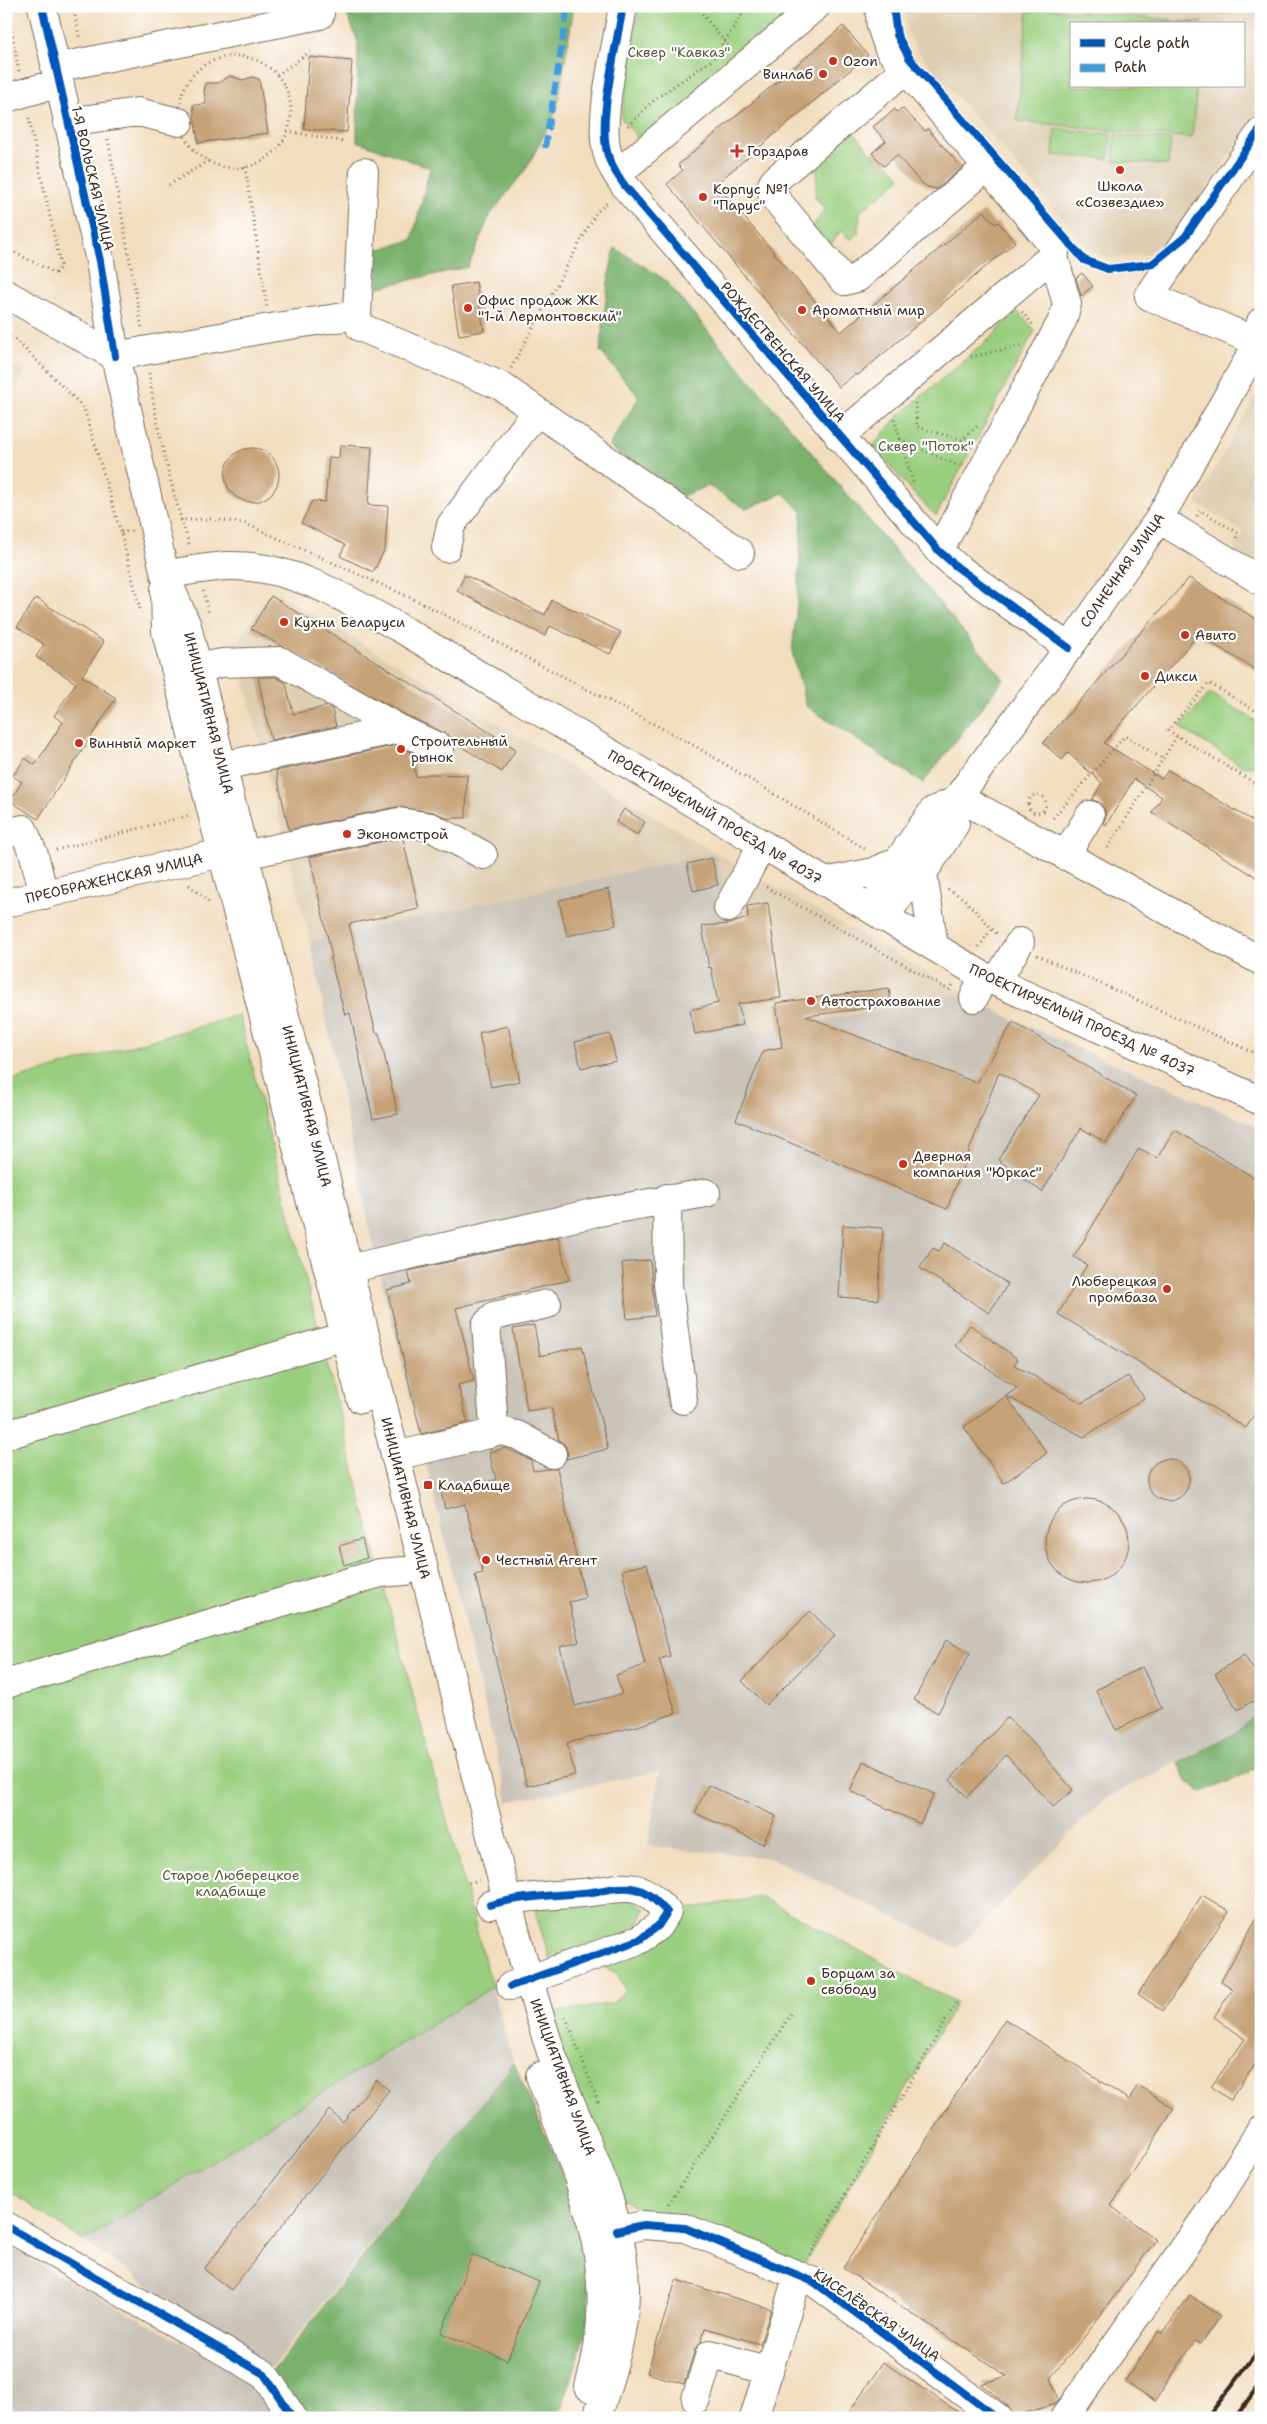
<svg xmlns="http://www.w3.org/2000/svg" width="1267" height="2424" viewBox="0 0 1267 2424" font-family="'Shantell Sans',sans-serif">
	<rect width="100%" height="100%" fill="#fff"/>
	<filter id="ink" filterUnits="userSpaceOnUse"><feTurbulence type="fractalNoise" baseFrequency=".02" numOctaves="2"/><feDisplacementMap in="SourceGraphic" scale="10" xChannelSelector="R" yChannelSelector="G"/><feConvolveMatrix kernelMatrix="1 2 1 2 8 2 1 2 1" color-interpolation-filters="sRGB"/></filter>
	<filter id="wash" filterUnits="userSpaceOnUse"><feTurbulence type="fractalNoise" baseFrequency=".0096" numOctaves="4" result="noise"/><feDisplacementMap in="SourceGraphic" scale="20" xChannelSelector="R" yChannelSelector="G"/><feGaussianBlur stdDeviation="1.12" result="paint"/><feColorMatrix in="noise" values="0 0 0 0 0 0 0 0 0 0 0 0 0 0 0 0 0 1.4 0 .05"/><feComposite in="paint" operator="in"/></filter>
	<g filter="url(#wash)">
		<rect width="100%" height="100%" fill="#f2ddbe"/>
		<!-- built -->
		<path fill="#deceb1" fill-rule="evenodd" d="M904 6H1261V110L1177 230 1148 254 1110 259 1091 251 919 53 907 31ZM1071 24H1243V86H1071Z
			M6 359 26 372 6 408Z
			M1261 386V567L1233 550 1244 532 1196 503Z
			M272 590 716 853 964 993 754 1034 716 853 310 941 235 645Z"/>
		<!-- industrial -->
		<path fill="#c9c3b8" d="M716 853 754 1034 964 993 1010 1018 1261 1128V1707L1237 1732 1104 1799 958 1948 771 1858 648 1846 660 1771 508 1802 374 1249 310 941Z
			M492 1987 514 2063 271 2368 83 2241Z
			M6 2246 249 2379 276 2418H6Z"/>
		<!-- green -->
		<path fill="#99ce7e" stroke="#6a7c4e" d="M639 6H803L644 145 621 118Z
			M1028 7 1203 23 1071 24V86H1197L1192 138 1017 121Z
			M851 129 884 168 889 164 901 178 860 212 858 233 850 240 841 230 827 250 810 230 825 209 815 197 818 157Z
			M1055 129 1111 134 1109 159 1053 155Z
			M1115 135 1171 139 1168 165 1113 161Z
			M1016 310 1035 330 936 516 913 493 873 446 897 417 994 335Z
			M1210 693 1261 724V763L1244 767 1179 727Z
			M239 1015 380 1573 492 1987 83 2241 6 2189V1082Z
			M628 1896 645 1909 633 1934 550 1959 534 1908Z
			M761 1897 956 2003 798 2275 656 2225 614 2191 547 2014 613 2003 625 1990 617 1973 599 1965 667 1912Z"/>
		<!-- forest -->
		<path fill="#7ab16d" stroke="#5a6e46" d="M344 6H574L557 110 526 169 490 215 468 267 379 287 376 250 412 240 430 168 357 141 358 42Z
			M615 248 664 279 1004 679 923 783 806 706 792 652 798 595 802 512 783 493 746 509 708 486 674 499 609 446 639 397 600 351 609 274Z
			M1261 1707V1762L1246 1774 1203 1792 1187 1782 1179 1763 1237 1732Z
			M514 2063 580 2215 589 2290 586 2334 559 2418H303L272 2372Z"/>
		<g id="blocks">
			<!-- building -->
			<path fill="#c6a278" d="M843 26 868 55 716 184 841 332 984 211 995 224 998 222 1015 242 857 376 855 374 839 387 667 184 683 170 678 165Z
				M309 57 352 61 347 132 304 129Z
				M230 76 243 80 252 77 259 79 268 133 198 143 193 105 206 104 204 91 206 83H218Z
				M902 108 925 131 928 129 962 168 937 189 928 187 920 182 897 155 884 166 872 153 886 141 873 127 895 109 897 112Z
				M1082 273 1093 286 1081 296 1076 278Z
				M476 282 484 331 459 335 451 286Z
				M340 445 372 447 368 505 388 506 385 549 373 572 340 556 345 545 301 523 312 501 325 502 329 457 339 458Z
				M225 475a27 27 0 1 1 54 0a27 27 0 1 1-54 0Z
				M465 575 545 615 552 600 621 632 610 654 550 626 545 636 457 591Z
				M1189 578 1261 622V673L1198 635 1104 743 1162 779 1168 770 1261 826V880L1152 813 1162 797 1134 779 1106 825 1103 823 1106 816 1104 808 1099 802 1092 800 1102 783 1068 753 1062 760 1043 743Z
				M271 596 516 749 502 772 454 742 447 734 406 715 251 629Z
				M36 598 104 642 82 676 116 698 38 819 10 801 22 782 13 776 25 758 35 765 63 722 54 716 76 683 36 657 44 644 17 627Z
				M258 677H276L286 683 293 714 328 706 332 709 336 726 271 740Z
				M397 745 411 752 416 777 428 774 467 775 466 818H447L433 812 396 807 289 830 276 771Z
				M624 809 645 822 637 835 616 822Z
				M399 838 403 839 419 909 349 924 376 1033H379L398 1114 373 1119 350 1013 345 1015 330 958 332 957 310 857Z
				M712 858 718 885 693 891 687 864Z
				M609 889 616 925 567 936 559 900Z
				M768 903 781 998 738 1004 743 1025 695 1034 690 1010 718 1003 711 967 709 968 702 926 729 924 748 918 747 906Z
				M889 988 891 1005 806 1016 977 1083 1013 1022 1136 1096 1106 1143 1081 1128 1042 1192 998 1160 1039 1095 999 1072 947 1209 736 1120 763 1051 782 1047 776 1003Z
				M508 1026 520 1081 491 1087 479 1033Z
				M610 1034 616 1061 581 1068 575 1042Z
				M1175 1130 1261 1182V1404L1246 1428 1058 1314 1087 1265 1074 1257 1139 1148 1157 1158Z
				M843 1225 883 1228 878 1300 839 1297Z
				M558 1237 569 1280 456 1308 474 1381 458 1385 468 1423 421 1434 387 1290 411 1284 408 1271Z
				M945 1243 1008 1284 989 1313 920 1268 933 1248 939 1251Z
				M650 1260 655 1316 627 1319 622 1263Z
				M534 1325 540 1356 582 1346 608 1449 566 1459 568 1453 565 1445 559 1440 551 1407 527 1411 513 1329Z
				M970 1325 1018 1359 1014 1365 1082 1403 1128 1376 1144 1398 1084 1437 1006 1396 1017 1388 955 1346Z
				M1006 1396 1047 1453 1004 1483 964 1427Z
				M505 1448 531 1460 533 1471 557 1468 585 1598 569 1602 579 1642 560 1647 575 1706 622 1694 616 1675 645 1665 622 1570 647 1564 670 1656 659 1659 676 1713 638 1726 567 1743 575 1775 527 1786 475 1575 483 1573 465 1504 445 1509 441 1492 496 1480 489 1452Z
				M1147 1480a21 21 0 1 1 42 0a21 21 0 1 1-42 0Z
				M1045 1541a42 42 0 1 1 84 0a42 42 0 1 1-84 0Z
				M362 1539 367 1558 344 1565 339 1546Z
				M810 1611 835 1636 766 1705 742 1681Z
				M946 1640 970 1653 938 1713 914 1700Z
				M1244 1655 1261 1681V1696L1238 1710 1215 1674Z
				M1142 1667 1162 1708 1116 1730 1096 1690Z
				M1007 1718 1025 1734 1073 1790 1053 1807 1006 1755 967 1797 950 1780Z
				M863 1761 934 1794 920 1824 850 1791Z
				M708 1785 776 1816 763 1844 695 1813Z
				M1202 1895 1229 1911 1163 2011 1138 1994Z
				M1261 1910V2056L1230 2100 1211 2087 1245 2039 1214 2017 1233 1989 1221 1981Z
				M1005 2019 1129 2100 1138 2085 1174 2109 1111 2206 1156 2240 1085 2336 1051 2377 1058 2400 1055 2404 1013 2417 1008 2406 981 2384 1007 2376 843 2268Z
				M376 2080 389 2090 231 2290 204 2269 329 2110 343 2122Z
				M472 2255 539 2282 507 2360 441 2333Z
				M676 2280 771 2309 760 2344 705 2328 701 2342 695 2349 684 2384 647 2373Z
				M1190 2295 1220 2316 1200 2344 1195 2341 1155 2401 1125 2381 1158 2331 1162 2334Z
				M883 2362 967 2418H845Z"/>
		</g>
	</g>
	<g filter="url(#ink)">
		<use href="#blocks" fill-opacity="0" stroke="#7b6956" stroke-width="1"/>
		<g fill="none" stroke-linecap="round" stroke-linejoin="round">
			<!-- minor casing -->
			<g stroke="#7b6956" stroke-width="30">
				<path id="minor" d="M42 6 100 261 115 356 270 328 357 315
					M623 6C617 44 598 118 607 152 610 165 618 176 625 186L939 551 957 567 1069 648
					M879 6 881 26 889 49 1050 242 1067 304 1063 319 939 551
					M55 68 320 15 319 6
					M906 69 775 180C770 186 770 190 774 197L840 276 845 281 857 278 988 166
					M6 98 58 83
					M67 122 138 112 179 122
					M364 172 357 315 360 327 501 386 740 553
					M617 174 816 6
					M1255 341 1149 296 1261 132
					M839 437 1055 254
					M1159 519 1261 581
					M446 548 451 525 537 411
					M197 668 222 663 280 661 399 729 222 766
					M399 729 440 748
					M958 797 1261 961
					M955 801 1074 641 1159 519 1252 353 1261 322
					M6 834 23 829 34 855 44 895
					M244 855 399 822 431 827 483 855
					M1065 856 1090 815
					M923 873 934 947
					M825 882 874 872 898 861
					M878 899 894 875 898 861 933 811 955 801
					M6 903 222 853
					M728 908 762 845
					M884 918 912 878 923 873 955 824V801
					M996 982 1020 942
					M974 998 983 976
					M667 1198 668 1284 683 1400
					M348 1269 593 1213 706 1193
					M492 1429 517 1435 552 1454
					M6 1435 345 1336
					M395 1456 489 1434 494 1425 486 1325 494 1316 547 1304
					M6 1684 380 1573 405 1571
					M490 1905C522 1896 549 1896 582 1893 600 1892 619 1885 636 1889 649 1892 658 1903 667 1912L658 1926 639 1940 511 1986
					M6 2226 264 2374 293 2418
					M617 2231 643 2225 685 2228 814 2282 998 2418
					M696 2399 710 2354 769 2371
					M754 2418 798 2275
					M1064 2418 1209 2213 1261 2130"/>
			</g>
			<!-- major casing -->
			<g stroke="#7b6956" stroke-width="30">
				<path id="major" d="M6 294 115 356 165 575 187 626 507 1900C522 1955 536 2010 555 2063 582 2138 626 2211 625 2293 624 2337 610 2376 597 2418
					M165 575C186 571 207 567 229 566 292 564 352 602 405 631L983 976 1261 1101
					M165 589 166 632 361 1399
					M540 2076C580 2182 624 2271 589 2387"/>
			</g>
			<!-- path -->
			<path stroke="#7b6956" stroke-width="3" stroke-dasharray="1 4" stroke-linecap="butt" d="M7 6 19 72
				M73 6 80 40
				M696 6 730 49
				M179 112a56 56 0 1 1 112 0a56 56 0 1 1-112 0Z
				M277 75 311 51
				M628 126 655 99 712 60 748 6
				M287 131 345 142
				M108 139 142 328
				M245 167 267 307
				M169 185 208 161
				M6 248 55 273 61 267 28 115
				M1022 312 1034 326
				M6 335 16 340 84 408 121 533 141 613
				M971 357 1023 345
				M511 368 596 213 609 201
				M149 373C157 432 172 491 190 547
				M915 403 917 427 962 440 979 425
				M894 419 914 485
				M900 439 958 466
				M1197 516 1200 510 1238 533 1235 540
				M180 520 210 519 244 523 420 602 690 743 867 850
				M121 533 133 530
				M203 591 209 614
				M1177 736 1168 730 1209 683 1261 714
				M1028 804a9 9 0 1 1 18 0a9 9 0 1 1-18 0Z
				M1053 818 1125 736 1163 759
				M1108 848 1177 736 1261 787
				M56 850 191 815
				M189 885 211 904
				M766 887 949 990 953 985
				M948 889 964 899 998 935
				M979 947 992 928
				M1037 955 1261 1056
				M469 1883 479 1880
				M566 2017 599 2105
				M669 2204 793 2011
				M810 2255 956 2003"/>
			<!-- minor -->
			<use href="#minor" stroke="#fff" stroke-width="28"/>
			<!-- major -->
			<use href="#major" stroke="#fff" stroke-width="28"/>
			<!-- rail -->
			<path stroke="#3b2a1e" stroke-width="4" d="M1207 2418 1261 2347
				M1235 2418 1261 2382"/>
			<!-- quiet -->
			<path stroke="#3f9ce0" stroke-width="6" stroke-dasharray="12 6" stroke-linecap="butt" d="M545 148 568 6"/>
			<!-- cycleway casing -->
			<g stroke="#fff" stroke-width="11">
				<path id="cycleway" d="M42 6 100 261 115 356
					M623 6C617 44 598 118 607 152 610 165 618 176 625 186L939 551 957 567 1069 648
					M893 6 897 35 910 59 1084 260 1108 269 1152 264 1185 237 1261 128
					M490 1905C522 1896 549 1896 582 1893 600 1892 619 1885 636 1889 649 1892 658 1903 667 1912L658 1926 639 1940 511 1986
					M6 2226 264 2374 293 2418
					M617 2231 643 2225 685 2228 814 2282 998 2418"/>
			</g>
			<!-- cycleway -->
			<use href="#cycleway" stroke="#0057b8" stroke-width="8"/>
		</g>
	</g>
	<!-- markers -->
	<g fill="#c8321e" stroke="#fff" stroke-width="2">
		<circle cx="833" cy="61" r="5"/>
		<circle cx="823" cy="74" r="5"/>
		<path d="M734.5 143.5h5v5h5v5h-5v5h-5v-5h-5v-5h5z"/>
		<circle cx="1120" cy="170" r="5"/>
		<circle cx="703" cy="197" r="5"/>
		<circle cx="468" cy="308" r="5"/>
		<circle cx="802" cy="310" r="5"/>
		<circle cx="284" cy="622" r="5"/>
		<circle cx="1185" cy="635" r="5"/>
		<circle cx="1145" cy="676" r="5"/>
		<circle cx="79" cy="743" r="5"/>
		<circle cx="401" cy="749" r="5"/>
		<circle cx="347" cy="834" r="5"/>
		<circle cx="811" cy="1001" r="5"/>
		<circle cx="903" cy="1164" r="5"/>
		<circle cx="1167" cy="1289" r="5"/>
		<rect x="423" y="1480" width="10" height="10" rx="2.5"/>
		<circle cx="486" cy="1560" r="5"/>
		<circle cx="811" cy="1981" r="5"/>
	</g>
	<g text-anchor="middle" stroke-width="4.5" stroke-linejoin="round" paint-order="stroke">
		<!-- park labels -->
		<g font-size="14" fill="#575b3b" stroke="#fff">
			<text x="679" y="57">Сквер "Кавказ"</text>
			<text x="926" y="451">Сквер "Поток"</text>
			<text x="231" y="1880">Старое Люберецкое<tspan x="231" dy="16">кладбище</tspan></text>
		</g>
		<!-- poi labels -->
		<g font-size="14" fill="#3b2a1e" stroke="#fff" text-anchor="start">
			<text x="843" y="66">Ozon</text>
			<text x="813" y="79" text-anchor="end">Винлаб</text>
			<text x="747" y="156">Горздрав</text>
			<text x="1120" y="191" text-anchor="middle">Школа<tspan x="1120" dy="16">«Созвездие»</tspan></text>
			<text x="713" y="194">Корпус №1<tspan x="713" dy="16">"Парус"</tspan></text>
			<text x="478" y="305">Офис продаж ЖК<tspan x="478" dy="16">"1-й Лермонтовский"</tspan></text>
			<text x="812" y="315">Ароматный мир</text>
			<text x="294" y="627">Кухни Беларуси</text>
			<text x="1195" y="640">Авито</text>
			<text x="1155" y="681">Дикси</text>
			<text x="411" y="746">Строительный<tspan x="411" dy="16">рынок</tspan></text>
			<text x="89" y="748">Винный маркет</text>
			<text x="357" y="839">Экономстрой</text>
			<text x="821" y="1006">Автострахование</text>
			<text x="913" y="1161">Дверная<tspan x="913" dy="16">компания "Юркас"</tspan></text>
			<text x="1157" y="1286" text-anchor="end">Люберецкая<tspan x="1157" dy="16">промбаза</tspan></text>
			<text x="438" y="1490">Кладбище</text>
			<text x="496" y="1565">Честный Агент</text>
			<text x="821" y="1978">Борцам за<tspan x="821" dy="16">свободу</tspan></text>
		</g>
		<!-- street labels -->
		<g font-size="14" fill="#3b2a1e" stroke="#fff">
			<text transform="translate(93 178) rotate(77)" y="5">1-Я ВОЛЬСКАЯ УЛИЦА</text>
			<text transform="translate(783 352) rotate(49)" y="5">РОЖДЕСТВЕНСКАЯ УЛИЦА</text>
			<text transform="translate(1122 570) rotate(-55)" y="5">СОЛНЕЧНАЯ УЛИЦА</text>
			<text transform="translate(209 713) rotate(76)" y="5">ИНИЦИАТИВНАЯ УЛИЦА</text>
			<text transform="translate(715 817) rotate(31)" y="5">ПРОЕКТИРУЕМЫЙ ПРОЕЗД № 4037</text>
			<text transform="translate(114 878) rotate(-13)" y="5">ПРЕОБРАЖЕНСКАЯ УЛИЦА</text>
			<text transform="translate(1082 1020) rotate(25)" y="5">ПРОЕКТИРУЕМЫЙ ПРОЕЗД № 4037</text>
			<text transform="translate(307 1106) rotate(76)" y="5">ИНИЦИАТИВНАЯ УЛИЦА</text>
			<text transform="translate(406 1498) rotate(76)" y="5">ИНИЦИАТИВНАЯ УЛИЦА</text>
			<text transform="translate(563 2077) rotate(70)" y="5">ИНИЦИАТИВНАЯ УЛИЦА</text>
			<text transform="translate(877 2315) rotate(35)" y="5">КИСЕЛЁВСКАЯ УЛИЦА</text>
		</g>
	</g>
	<!-- margin -->
	<rect width="1267" height="2424" fill="none" stroke="#fff" stroke-width="25"/>
	<!-- legend -->
	<rect x="1070" y="22" width="175" height="65" fill="#ffffff" stroke="#b1aaa5"/>
	<rect x="1080" y="39" width="25" height="8" fill="#0057b8" stroke="#b1aaa5"/>
	<text x="1114" y="48" font-size="15" fill="#3b2a1e">Cycle path</text>
	<rect x="1080" y="64" width="25" height="8" fill="#3f9ce0" stroke="#b1aaa5"/>
	<text x="1114" y="72" font-size="15" fill="#3b2a1e">Path</text>
</svg>
